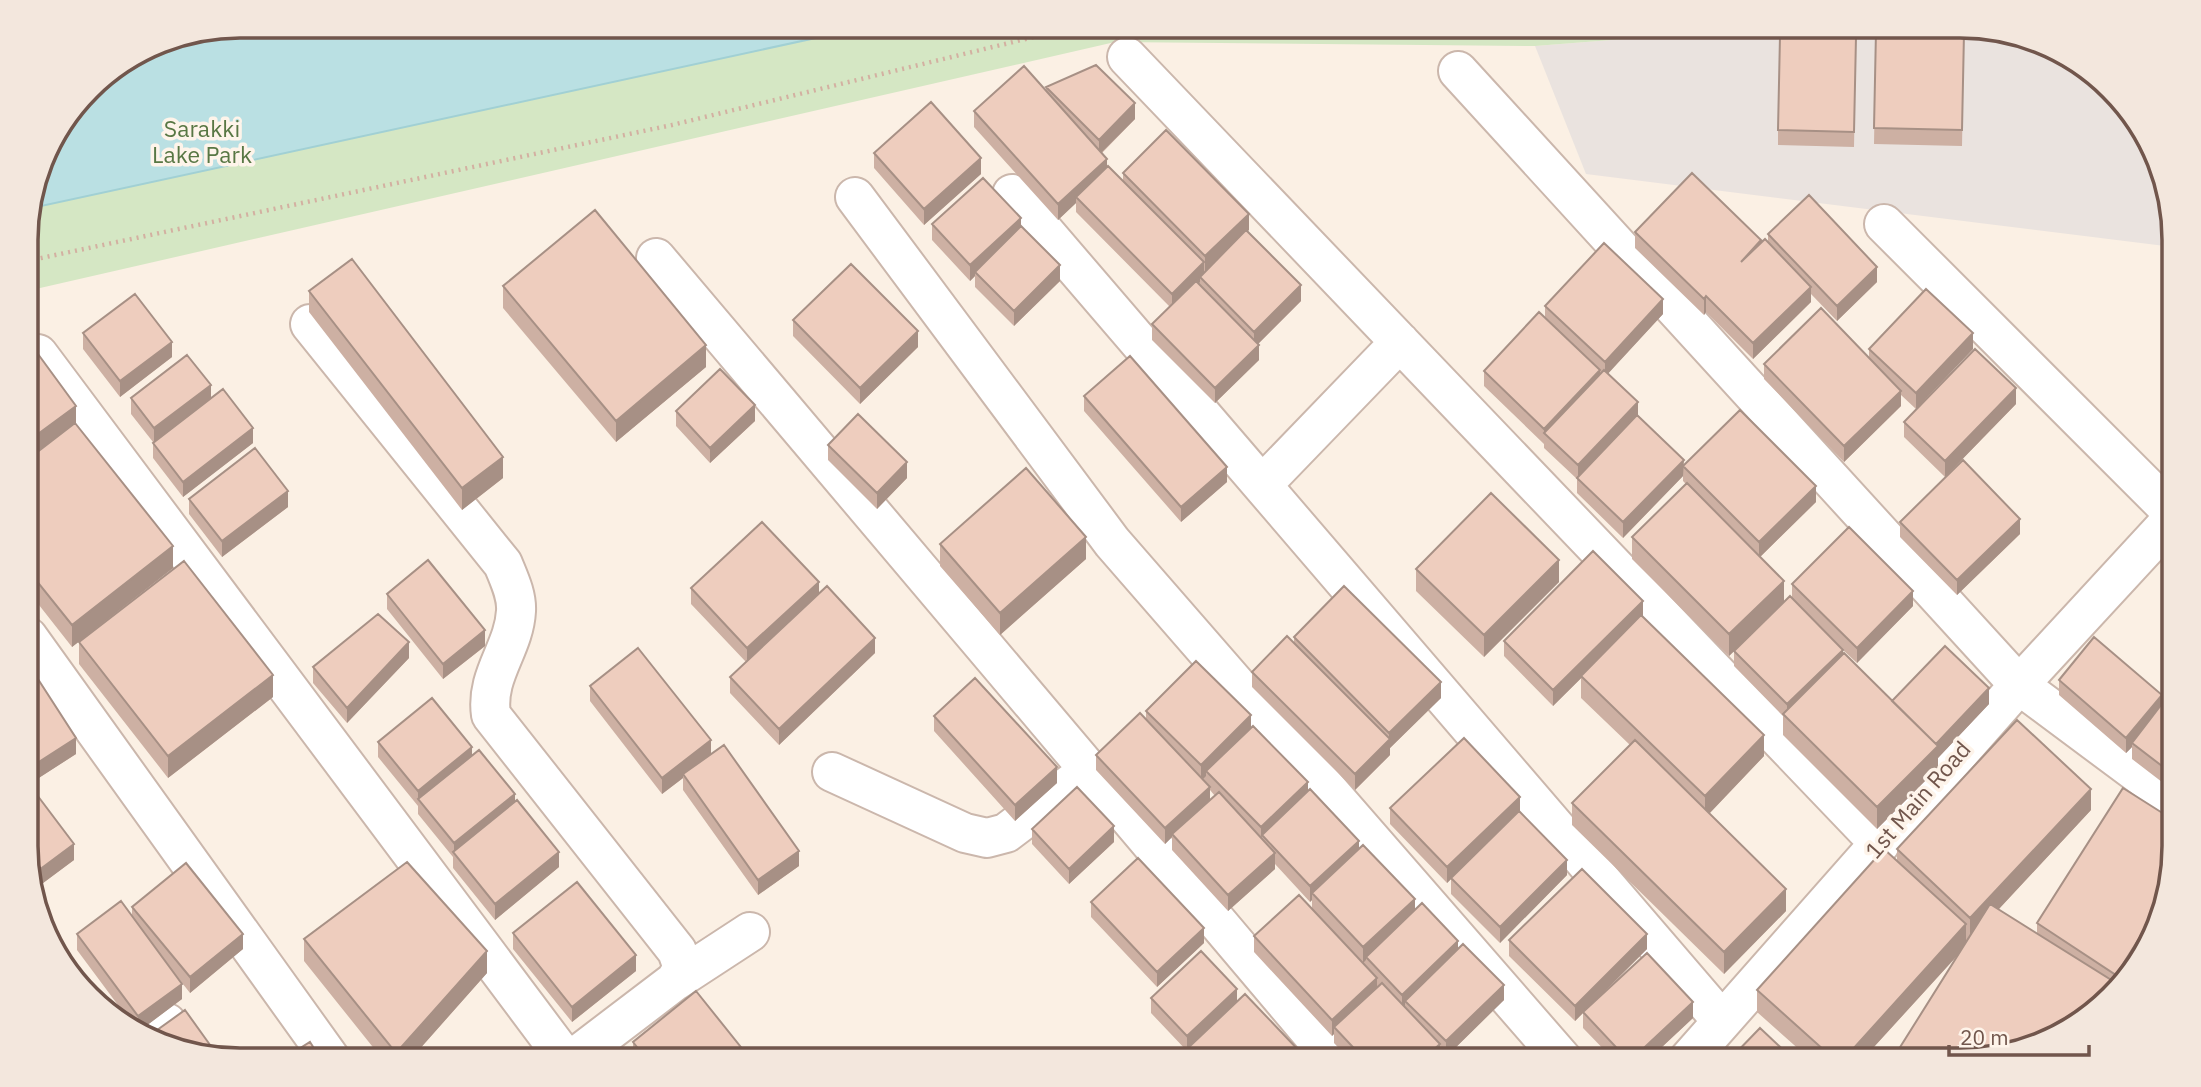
<svg xmlns="http://www.w3.org/2000/svg" width="2201" height="1087" viewBox="0 0 2201 1087" font-family="'IBM Plex Sans',sans-serif">
	<rect width="100%" height="100%" fill="#fbf0e4"/>
	<!-- industrial -->
	<path fill="#eae3df" d="M1790 26H1960L2055 48 2138 121 2173 213V247L1586 174 1535 46Z"/>
	<!-- green -->
	<path fill="#d5e7c4" d="M240 26H1790L1535 46 1115 42 27 291V226L48 146 99 80 159 42Z"/>
	<!-- water -->
	<path fill="#bae0e3" stroke="#a1d0d4" stroke-width="2" d="M241 26H871L32 208 48 146 99 80 159 42Z"/>
	<g fill="none" stroke-linecap="round" stroke-linejoin="round">
		<!-- minor casing -->
		<g stroke="#cbb7ac" stroke-width="42">
			<path id="minor" d="M1127 57 1880 844
				M1458 71 2019 685 2175 801
				M1012 194 1722 1021
				M855 197 1112 542 1563 1060
				M1884 224 2174 514
				M656 258 1334 1060
				M310 324 503 564C509 579 517 595 516 611 514 649 485 675 491 715L677 951 683 968 675 981 570 1061
				M38 354 567 1061
				M1263 484 1400 342
				M28 637 332 1061
				M832 772 965 833 987 838 1006 833 1088 771
				M675 981 750 932
				M145 1038 167 1023
				M1688 1060 2019 685 2174 517"/>
		</g>
		<!-- path -->
		<path stroke="#d3b0a1" stroke-width="4.5" stroke-dasharray="2 5" stroke-linecap="butt" d="M27 261 672 125 1079 26"/>
		<!-- minor -->
		<use href="#minor" stroke="#fff" stroke-width="38"/>
	</g>
	<!-- wall -->
	<path fill="#cdb0a3" fill-rule="evenodd" d="M1876 31 1964 33 1962 146 1874 144Z
		M1856 37 1854 147 1778 145V130Z
		M1046 87 1135 119 1102 153 1107 166 1123 181V173L1249 230 1247 231 1301 301 1258 344 1259 360 1215 403 1152 340V324L1170 307 1076 212V203L1058 220 974 127V111L1046 91Z
		M874 153 981 174 924 225 874 168Z
		M932 224 1021 226 1060 281 1014 326 975 287V276L970 281 932 240Z
		M1635 232 1761 243H1768V234L1877 282 1837 321 1811 294V302L1753 359 1706 312 1704 315 1635 248Z
		M503 286 706 367 616 442 503 308Z
		M309 291 503 478 462 510 309 312Z
		M1545 306 1663 314 1608 373 1638 416 1684 465 1816 502 1760 557 1784 602 1792 598V584L1913 606 1857 663 1843 650V653L1892 701 1989 704 1938 758V768L1877 829 1783 735V716L1734 666V651L1729 656 1632 559V537L1686 484 1683 481V476L1623 538 1577 493V479L1544 448V444L1484 386V371L1545 318Z
		M793 320 918 347 860 404 793 336Z
		M83 333 172 357 120 397 83 349Z
		M27 339 76 425 173 568 72 647 28 591Z
		M1869 349H1973L1925 399 2016 404 1945 477 1904 437V422L1916 409 1901 395V406L1844 462 1764 379V364L1869 357Z
		M1084 396 1227 482 1181 522 1084 411Z
		M131 398 211 399 253 443 183 497 153 458V442L131 414Z
		M676 411 755 421 710 463 676 426Z
		M828 445 907 478 877 509 828 460Z
		M189 499 288 507 222 557 189 514Z
		M1900 522 2020 534 1957 595 1900 537Z
		M940 544 1086 559 1000 635 940 566Z
		M1416 569 1559 582 1484 657 1416 591Z
		M691 588 819 594 875 653 779 745 730 693V677L746 662 691 604Z
		M387 594 485 646 443 679 387 609Z
		M1643 617 1764 756 1709 814 1786 911 1724 974 1572 825V803L1630 745 1581 698V678L1553 706 1504 656V641Z
		M1294 637 1441 698 1390 748V755L1355 790 1252 687V672L1294 643Z
		M79 642 273 697 168 778 79 664Z
		M409 658 347 723 313 683V667Z
		M2059 680 2162 704 2174 701 2175 792 2132 759V747L2126 753 2059 695Z
		M28 682 76 754 29 784 74 860 35 889 28 875Z
		M590 686 711 755 799 866 758 895 683 790V778L662 794 590 701Z
		M1146 711 1251 727 1359 849 1415 909 1458 949 1504 1000 1448 1055 1454 1060H1350L1334 1043V1034L1332 1036 1254 952V936L1312 909V900L1310 902 1275 864V869L1228 911 1172 850V837L1165 844 1096 770V755L1146 719ZM1210 790 1215 796 1210 800Z
		M934 716 1057 783 1015 821 934 731Z
		M378 742 472 755 515 802 559 867 495 920 453 868V857L418 814V806L378 757Z
		M1390 808 1520 812 1567 875 1500 943 1451 894V879L1447 883 1390 824Z
		M2091 810 1998 910 2037 934V923L2175 847 2153 938 2149 945 2079 1025 1957 956 1862 1060H1811L1757 1012V990L1897 861V849Z
		M1032 829 1114 842 1069 884 1032 844Z
		M1091 902 1204 943 1157 987 1091 917Z
		M132 907 243 949 190 993 179 979 182 999 138 1032 77 950V934L132 916Z
		M513 933 636 971 572 1022 513 949Z
		M304 939 487 973 409 1061H384L304 961Z
		M1509 940 1647 949 1592 1004 1693 1018 1648 1060H1614L1583 1028V1013L1575 1021 1509 956Z
		M1151 998 1237 1002 1304 1060 1189 1061V1050L1187 1051 1151 1013Z
		M633 1042 752 1061H635L633 1058Z"/>
	<!-- shaded-wall -->
	<path fill="#a79085" d="M1135 103V119L1099 155V140Z
		M981 158V174L924 225V209Z
		M1107 159V175L1076 197V203L1058 220V204Z
		M1249 214V230L1205 272V256Z
		M1021 218V234L975 272V276L970 281V265Z
		M1204 262V277H1200V282L1172 309V294Z
		M1060 265V281L1014 326V311Z
		M1877 267V282L1837 321V306Z
		M1301 285V301L1254 348V332Z
		M1811 287V302L1753 359V343Z
		M1706 296V312L1704 315V299Z
		M1663 299V314L1605 377V362Z
		M918 331V347L860 404V388Z
		M1973 333V349L1916 409V393Z
		M172 342V357L120 397V381Z
		M706 345V367L616 442V421Z
		M1259 345V360L1215 403V388Z
		M1600 370V386L1544 433V444V429Z
		M211 385V400L154 443V428Z
		M2016 388V404L1945 477V461Z
		M1901 391V406L1844 462V446Z
		M1638 402V418L1578 481V465Z
		M755 405V421L710 463V448Z
		M76 406V428L27 464V442Z
		M253 428V443L183 497V482Z
		M503 457V478L462 510V488Z
		M1684 460 1683 476 1623 538V522Z
		M907 462V478L877 509V493Z
		M1227 467V482L1181 522V507Z
		M1816 486V502L1759 558V542Z
		M288 491V507L222 557V541Z
		M2020 519V534L1957 595V580Z
		M1086 537V559L1000 635V613Z
		M173 546V568L72 647V625Z
		M1559 560V582L1484 657V635Z
		M1784 581V603L1729 656V634Z
		M819 582V597L747 663V648Z
		M1913 591V606L1857 663V648Z
		M1643 601V617L1553 706V690Z
		M485 630V646L443 679V664Z
		M875 638V653L779 745V729Z
		M409 642V658L347 723V708Z
		M1843 650V665L1787 718V704Z
		M273 675V697L168 778V756Z
		M1441 682V698L1390 748V755L1355 790V774L1389 740V733Z
		M1989 688V704L1938 758V768L1877 829V807Z
		M2162 695V710L2132 743V747L2126 753V738Z
		M1251 715V731L1206 771V776L1201 781V765Z
		M1764 735V756L1705 818V796Z
		M76 738V754L28 785V769Z
		M711 740V755L683 774V778L662 794V778Z
		M472 747V762L418 799V807V791Z
		M1057 767V783L1015 821V805Z
		M1308 782V797L1262 835 1261 842V827Z
		M1210 787V803L1172 834V837L1165 844V828Z
		M2091 789V810L1970 940V918Z
		M515 794V809L454 854V843Z
		M1520 797V813L1447 883V867Z
		M1114 826V842L1069 884V869Z
		M1359 841V856L1312 893V900L1310 902V886Z
		M74 844V860L35 889V873Z
		M799 851V866L758 895V880Z
		M559 852V867L495 920V904Z
		M1275 853V869L1228 911V895Z
		M1567 860V875L1500 943V927Z
		M1786 889V911L1724 974V952Z
		M1415 899V914L1366 957V960L1363 963V947Z
		M2161 904 2153 938 2149 945 2116 983V975Z
		M1966 924V946L1862 1060H1843Z
		M1204 928V943L1157 987V972Z
		M243 934V949L190 993V977Z
		M1647 934V949L1575 1021V1006Z
		M1458 941V957L1405 1001V1008L1402 1011V995Z
		M487 951V973L409 1061H396V1053Z
		M636 955V971L572 1022V1007Z
		M1377 978V994L1334 1027V1034L1332 1036V1020Z
		M182 984V999L138 1032V1016Z
		M1504 985V1000L1446 1057V1041Z
		M1237 989V1005L1189 1047V1050L1187 1051V1036Z
		M1693 1002V1018L1648 1060H1631Z
		M1440 1044V1060H1422Z"/>
	<!-- building -->
	<path fill="#eecdbe" stroke="#a79085" stroke-width="2" d="M1876 31 1964 33 1962 130 1874 128Z
		M1780 36 1856 37 1854 132 1778 130Z
		M1096 65 1135 103 1099 140 1046 87Z
		M1024 66 1107 159 1058 204 974 111Z
		M931 102 981 158 924 209 874 153Z
		M1166 130 1249 214 1205 256 1123 173Z
		M1108 166 1204 262 1172 294 1076 197Z
		M1692 173 1761 240 1741 262 1765 239 1811 287 1753 343 1706 296 1704 299 1635 232Z
		M983 178 1021 218 970 265 932 224Z
		M1809 195 1877 267 1837 306 1768 234Z
		M595 210 706 345 616 421 503 286Z
		M1021 226 1060 265 1014 311 975 272Z
		M1246 230 1301 285 1254 332 1200 277Z
		M1604 243 1663 299 1605 362 1545 306Z
		M352 259 503 457 462 488 309 291Z
		M851 264 918 331 860 388 793 320Z
		M1196 281 1259 345 1215 388 1152 324Z
		M1926 289 1973 333 1916 393 1869 349Z
		M135 294 172 342 120 381 83 333Z
		M1821 308 1901 391 1844 446 1764 364Z
		M1539 312 1600 370 1544 429 1484 371Z
		M27 339 76 406 27 442Z
		M1975 349 2016 388 1945 461 1904 422Z
		M187 355 211 385 154 428 131 398Z
		M1130 356 1227 467 1181 507 1084 396Z
		M720 369 755 405 710 448 676 411Z
		M1604 370 1638 402 1578 465 1544 433Z
		M223 389 253 428 183 482 153 443Z
		M1740 410 1816 486 1759 542 1683 466Z
		M858 414 907 462 877 493 828 445Z
		M1637 415 1684 460 1623 522 1577 478Z
		M75 423 173 546 72 625 27 569V460Z
		M255 448 288 491 222 541 189 499Z
		M1963 460 2020 519 1957 580 1900 522Z
		M1026 468 1086 537 1000 613 940 544Z
		M1687 483 1784 581 1729 634 1632 537Z
		M1491 493 1559 560 1484 635 1416 569Z
		M762 522 819 582 747 648 691 588Z
		M1849 527 1913 591 1857 648 1792 584Z
		M1593 551 1643 601 1553 690 1504 641Z
		M428 560 485 630 443 664 387 594Z
		M184 561 273 675 168 756 79 642Z
		M827 586 875 638 779 729 730 677Z
		M1344 586 1441 682 1389 733 1294 637Z
		M1790 596 1843 650 1787 704 1734 651Z
		M378 614 409 642 347 708 313 667Z
		M1641 615 1764 735 1705 796 1581 676Z
		M1287 636 1390 739 1355 774 1252 672Z
		M2094 637 2162 695 2126 738 2059 680Z
		M1945 646 1989 688 1936 744 1892 701Z
		M638 648 711 740 662 778 590 686Z
		M1844 653 1938 746 1877 807 1783 714Z
		M1196 661 1251 715 1201 765 1146 711Z
		M36 676 76 738 28 769V682Z
		M975 678 1057 767 1015 805 934 716Z
		M2168 696 2174 701 2175 776 2132 743Z
		M432 698 472 747 418 791 378 742Z
		M1140 713 1210 787 1165 828 1096 755Z
		M2017 720 2091 789 1970 918 1897 849Z
		M1253 726 1308 782 1261 827 1206 771Z
		M1464 738 1520 797 1447 867 1390 808Z
		M1635 740 1786 889 1724 952 1572 803Z
		M724 745 799 851 758 880 683 774Z
		M479 750 515 794 454 843 418 799Z
		M28 783 74 844 35 873 28 864Z
		M1077 787 1114 826 1069 869 1032 829Z
		M2123 788 2175 821V847L2161 904 2116 975 2037 923Z
		M1310 789 1359 841 1310 886 1262 835Z
		M1219 792 1275 853 1228 895 1172 834Z
		M517 800 559 852 495 904 453 852Z
		M1519 811 1567 860 1500 927 1451 878Z
		M1363 845 1415 899 1363 947 1312 893Z
		M1884 849 1966 924 1843 1060H1835L1757 990Z
		M1138 858 1204 928 1157 972 1091 902Z
		M407 862 487 951 396 1053 304 939Z
		M186 863 243 934 190 977 132 907Z
		M1582 869 1647 934 1575 1006 1509 940Z
		M577 882 636 955 572 1007 513 933Z
		M1299 895 1377 978 1332 1020 1254 936Z
		M121 901 182 984 138 1016 77 934Z
		M1422 903 1458 941 1402 995 1366 957Z
		M1990 904 2116 983 2079 1025 1974 1060H1892Z
		M1463 944 1504 985 1446 1041 1405 1001Z
		M1201 951 1237 989 1187 1036 1151 998Z
		M1647 953 1693 1002 1631 1060H1628L1583 1012Z
		M1382 983 1440 1044 1422 1060H1365L1334 1027Z
		M696 991 752 1061H648L633 1042Z
		M1245 994 1304 1056 1299 1060H1202L1189 1047Z
		M185 1010 218 1056 146 1038Z
		M1760 1028 1794 1060H1729Z
		M310 1042 322 1061H280Z
		M1442 1048 1454 1060H1430Z
		M583 1054 588 1061H573Z"/>
	<g text-anchor="middle" stroke-width="7" stroke-linejoin="round" paint-order="stroke">
		<!-- park labels -->
		<g font-size="23" fill="#587744" stroke="#fef4ea">
			<text x="202" y="137">Sarakki<tspan x="202" dy="26">Lake Park</tspan></text>
		</g>
		<!-- street labels -->
		<g font-size="23" fill="#71564c" stroke="#fef4ea">
			<text transform="translate(1918 800) rotate(-49)" y="8">1st Main Road</text>
		</g>
	</g>
	<!-- crop -->
	<path d="M0 0H2201V1087H0ZM240 38H1960A202 202 0 0 1 2162 240V846A202 202 0 0 1 1960 1048H240A202 202 0 0 1 38 846V240A202 202 0 0 1 240 38Z" fill="#f3e7dd" fill-rule="evenodd"/>
	<path fill="none" stroke="#71564c" stroke-width="3.5" d="M240 38H1960A202 202 0 0 1 2162 240V846A202 202 0 0 1 1960 1048H240A202 202 0 0 1 38 846V240A202 202 0 0 1 240 38Z"/>
	<!-- scale -->
	<path d="M1949 1045v10h140v-10" fill="none" stroke="#71564c" stroke-width="3.5"/>
	<text x="1960" y="1045" font-size="21" fill="#71564c" stroke="#fef4ea" stroke-width="5" paint-order="stroke">20 m</text>
</svg>
